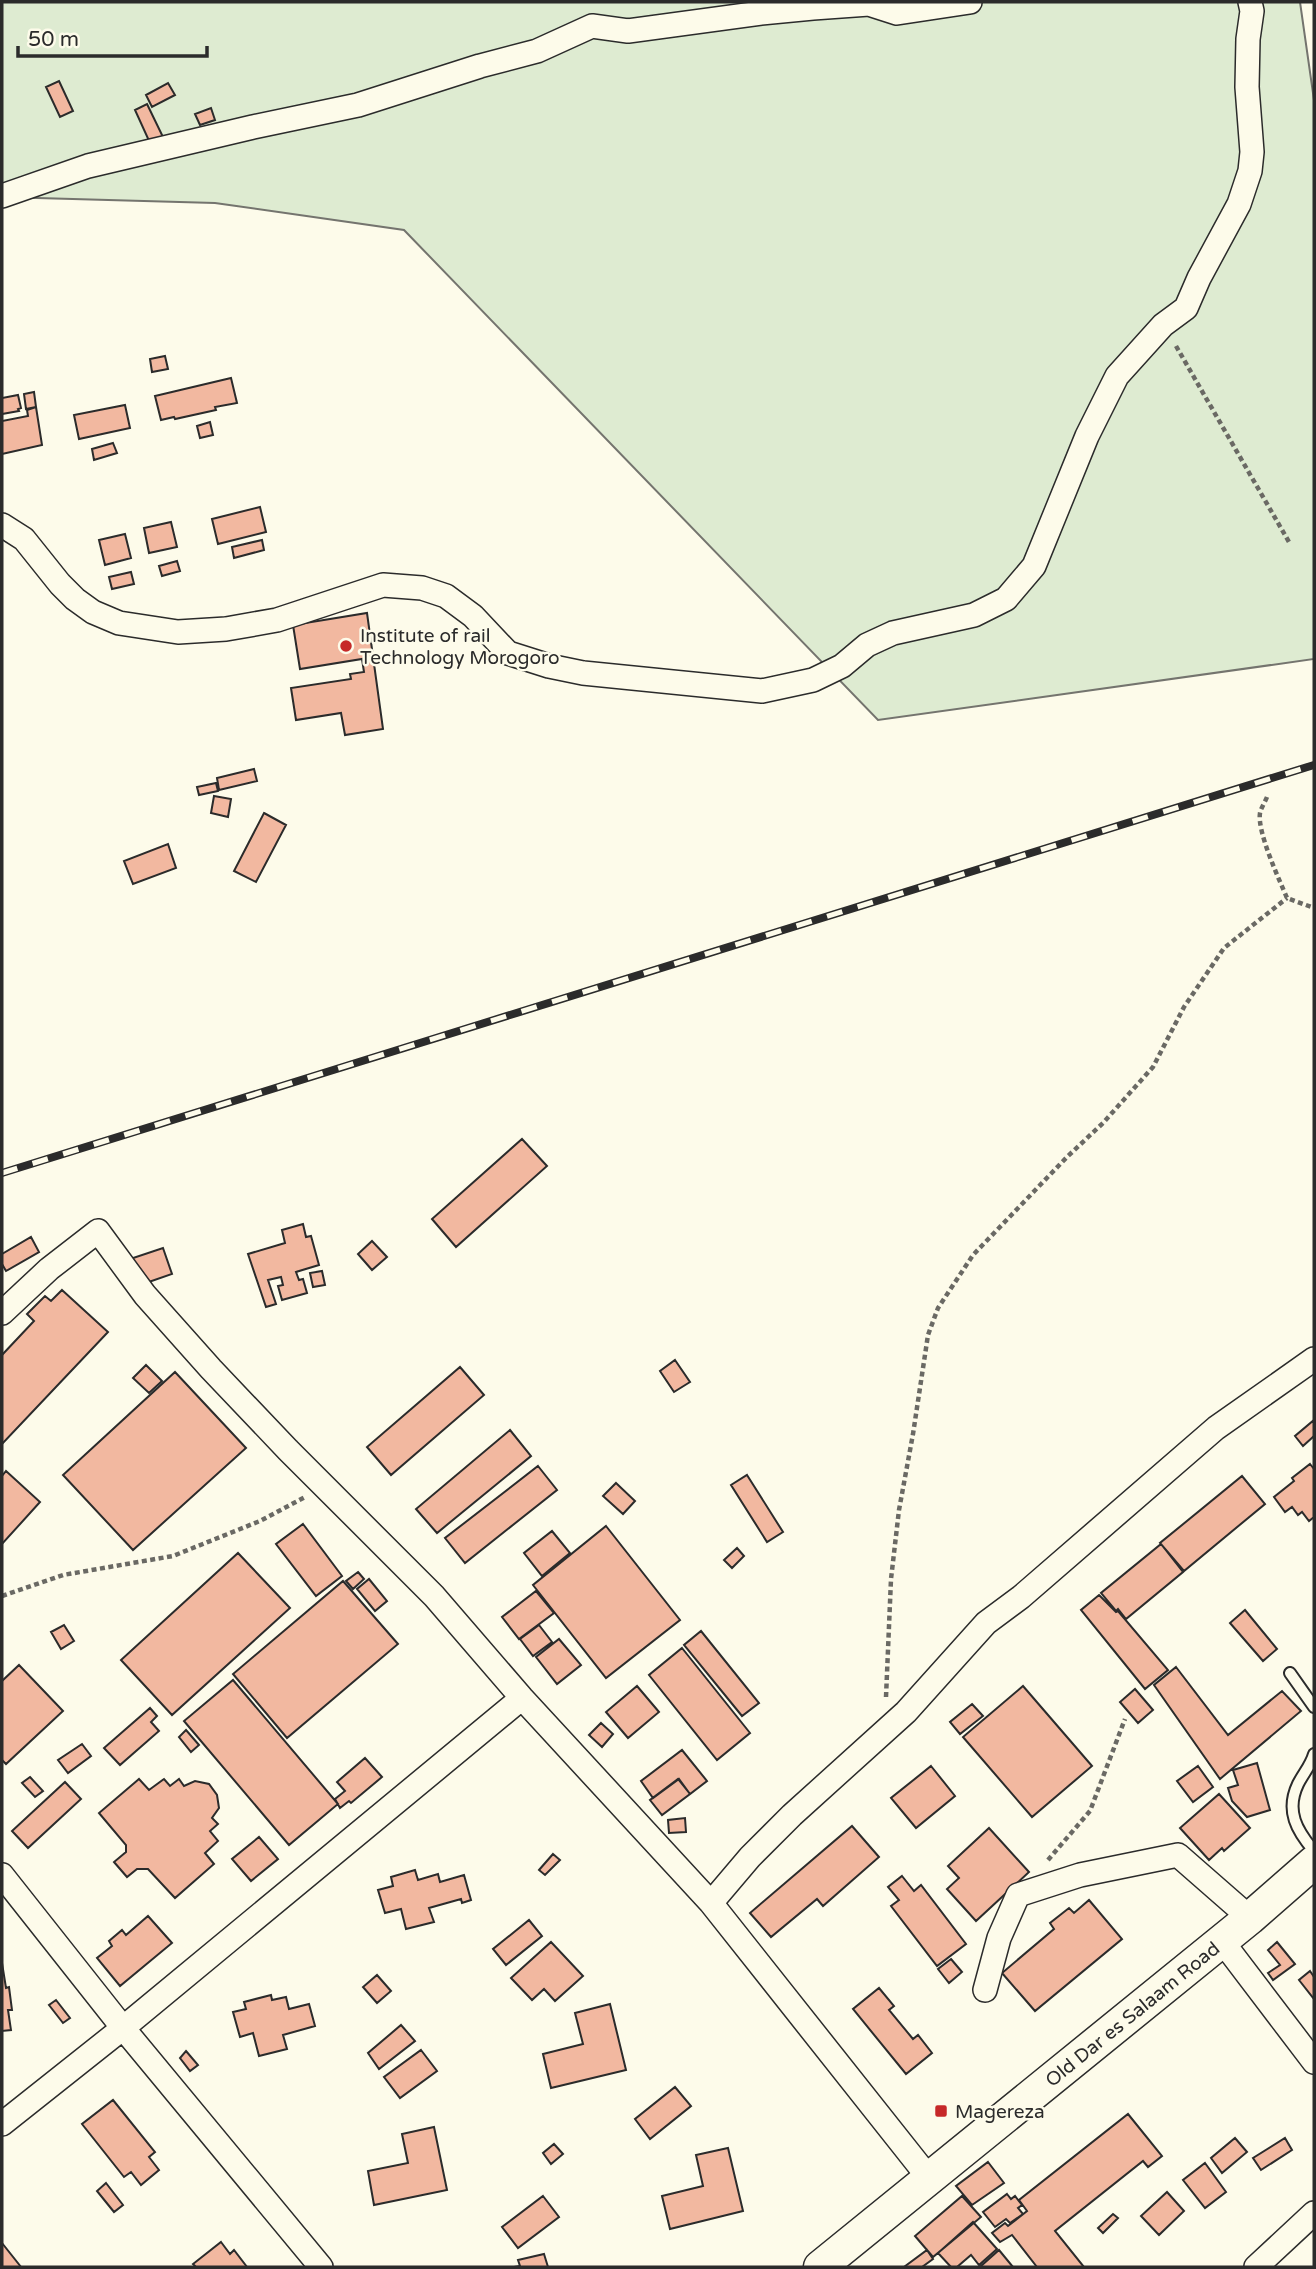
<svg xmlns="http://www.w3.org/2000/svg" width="1316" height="2269" viewBox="0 0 1316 2269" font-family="'Varela Round',sans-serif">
	<rect width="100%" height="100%" fill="#fdfbea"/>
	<!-- green -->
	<path fill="#deebd1" stroke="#74746e" stroke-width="2" d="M2 2H1300L1314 100V659L878 720 404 230 215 203 2 197Z"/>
	<!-- building -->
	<path fill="#f2b8a0" stroke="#2b2b2b" stroke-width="2" d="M59 81 73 111 60 117 46 87Z
		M168 83 175 95 152 107 146 95Z
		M147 104 163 137 150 143 135 110Z
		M211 108 215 120 200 125 195 114Z
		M165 356 168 369 152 372 150 359Z
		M231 378 237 403 215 407 216 410 175 419 174 417 161 420 155 396Z
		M34 392 36 407 26 409 24 394Z
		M18 395 21 408 18 409 19 411 2 414V398Z
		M125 405 130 428 79 439 74 415Z
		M36 407 42 445 2 454V421L28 416 27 410Z
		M210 422 213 435 200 438 197 426Z
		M113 443 117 453 94 460 92 449Z
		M260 507 266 532 218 544 212 519Z
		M171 522 177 547 149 553 144 528Z
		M125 534 131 558 105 565 99 540Z
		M262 540 264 550 234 558 232 547Z
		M177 561 180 571 162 576 159 566Z
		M131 572 134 584 112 589 109 577Z
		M367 613 383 729 345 735 341 713 296 720 291 688 351 679 350 674 364 672 362 659 300 669 293 625Z
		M254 769 257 781 219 790 217 778Z
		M216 783 218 791 199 795 197 787Z
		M214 796 231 799 228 817 211 813Z
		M264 813 286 825 256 882 234 871Z
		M168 844 176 868 133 884 124 861Z
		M522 1139 547 1166 456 1247 432 1219Z
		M303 1224 306 1237 311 1236 319 1265 296 1272 299 1280 303 1279 307 1293 282 1300 278 1286 283 1285 281 1277 268 1280 276 1304 266 1307 248 1254 285 1243 282 1230Z
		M31 1237 39 1252 6 1271 2 1264V1254Z
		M372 1241 387 1257 372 1270 358 1254Z
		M163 1248 172 1274 143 1284 127 1260Z
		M322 1271 325 1285 313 1287 310 1273Z
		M62 1290 108 1332 2 1444V1355L34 1321 27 1314 45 1296 51 1301Z
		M675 1360 690 1382 674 1392 660 1371Z
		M146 1365 162 1381 149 1393 133 1378Z
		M460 1367 484 1395 391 1475 367 1447Z
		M175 1372 246 1448 133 1550 63 1475Z
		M1314 1420V1436L1303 1446 1295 1436Z
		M510 1430 531 1456 437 1533 416 1509Z
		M1310 1464 1314 1469V1517L1309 1521 1302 1512 1298 1515 1292 1507 1285 1512 1274 1497 1294 1481 1292 1478Z
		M538 1466 557 1490 465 1563 445 1538Z
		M6 1471 40 1502 2 1544V1476Z
		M747 1475 783 1532 767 1542 731 1485Z
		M1242 1476 1265 1504 1184 1571 1160 1543Z
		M616 1483 635 1501 623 1514 603 1496Z
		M303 1524 342 1576 316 1596 276 1544Z
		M606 1526 680 1620 606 1678 533 1585Z
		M552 1531 570 1553 542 1576 524 1553Z
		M1161 1544 1183 1572 1126 1619 1118 1609 1116 1611 1101 1593Z
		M737 1548 744 1556 732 1568 724 1560Z
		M238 1553 290 1608 172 1715 121 1660Z
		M358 1572 364 1579 353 1589 346 1581Z
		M369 1579 387 1601 375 1611 357 1589Z
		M343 1581 398 1644 287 1738 233 1674Z
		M536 1591 554 1613 519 1639 502 1617Z
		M1099 1595 1116 1612 1118 1611 1168 1670 1145 1689 1081 1610Z
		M1245 1610 1277 1649 1263 1661 1230 1623Z
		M64 1625 74 1641 61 1649 51 1632Z
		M539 1625 552 1642 533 1656 520 1639Z
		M701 1631 759 1703 742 1716 684 1645Z
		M559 1639 581 1665 557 1684 536 1657Z
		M682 1648 750 1733 717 1760 649 1675Z
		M19 1665 63 1711 6 1764 2 1760V1681Z
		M1176 1667 1228 1735 1282 1691 1301 1711 1220 1779 1154 1685Z
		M233 1680 338 1804 289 1845 184 1721Z
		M637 1686 659 1712 628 1738 606 1712Z
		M1023 1686 1092 1766 1032 1817 963 1737Z
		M1135 1689 1153 1710 1138 1723 1120 1702Z
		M972 1704 983 1716 960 1734 950 1722Z
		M150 1708 157 1716 151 1722 159 1731 120 1765 104 1748Z
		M601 1723 613 1734 602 1747 589 1735Z
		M186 1730 199 1745 191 1752 179 1737Z
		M82 1744 91 1756 68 1773 58 1760Z
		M682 1750 707 1781 690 1794 679 1779 653 1798 641 1781Z
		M365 1758 382 1777 351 1803 349 1801 340 1808 335 1799 345 1791 337 1782Z
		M1257 1763 1270 1810 1247 1817 1232 1801 1228 1788 1238 1785 1233 1770Z
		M931 1766 955 1796 916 1828 891 1798Z
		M1198 1766 1213 1787 1193 1802 1177 1781Z
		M30 1777 43 1791 35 1797 22 1783Z
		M139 1779 149 1790 164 1779 170 1786 179 1779 184 1786 195 1781 209 1784 217 1795 219 1808 212 1818 218 1824 210 1831 218 1841 205 1853 214 1864 175 1898 148 1869H137L127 1877 114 1862 126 1852V1845L99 1813Z
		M678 1779 690 1794 662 1815 650 1800Z
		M65 1782 81 1799 28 1848 12 1831Z
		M1219 1794 1250 1828 1224 1851 1222 1848 1209 1860 1180 1828Z
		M685 1818 686 1832 669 1833 668 1820Z
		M852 1826 879 1857 823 1906 817 1899 771 1937 750 1913Z
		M989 1828 1029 1872 976 1921 947 1889 959 1878 948 1866Z
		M259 1837 278 1859 251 1881 232 1859Z
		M553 1854 560 1860 545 1875 539 1870Z
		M415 1870 418 1880 438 1874 440 1882 464 1875 471 1900 462 1903 461 1899 429 1908 434 1922 406 1929 401 1909 385 1913 378 1890 393 1886 391 1877Z
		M902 1876 914 1891 921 1885 966 1944 937 1966 891 1906 899 1900 888 1887Z
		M1089 1900 1122 1939 1035 2011 1002 1973 1054 1929 1050 1923 1069 1908 1074 1913Z
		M148 1916 172 1943 120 1986 97 1958 112 1946 109 1941 122 1930 126 1935Z
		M529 1920 542 1936 506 1965 493 1949Z
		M551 1942 583 1976 555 2001 544 1989 532 2000 511 1978Z
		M1277 1942 1295 1964 1273 1980 1268 1973 1280 1965 1268 1950Z
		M951 1959 962 1972 949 1983 938 1969Z
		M2 1963 6 1988 9 1987 12 2010H8L11 2030 2 2031Z
		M1310 1971 1314 1977V1999L1299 1980Z
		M377 1975 391 1991 377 2003 363 1987Z
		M879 1988 894 2006 889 2010 913 2039 918 2035 932 2053 906 2074 853 2009Z
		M271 1995 272 2000 286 1997 289 2009 309 2004 315 2026 283 2035 287 2049 259 2056 253 2033 240 2037 233 2012 246 2009 244 2002Z
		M56 2000 70 2018 63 2023 49 2005Z
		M610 2004 626 2070 551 2088 543 2054 583 2044 575 2013Z
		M401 2025 415 2041 379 2069 368 2053Z
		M421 2050 437 2071 400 2098 384 2077Z
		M186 2051 198 2065 190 2071 180 2058Z
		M675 2087 691 2106 650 2139 635 2119Z
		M113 2100 155 2152 149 2157 159 2170 141 2185 131 2172 124 2177 82 2124Z
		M1128 2114 1162 2156 1148 2167 1143 2161 1055 2231 1084 2267H1037L1012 2235 1000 2242 992 2233 1005 2223 1008 2226 1027 2211 1019 2200Z
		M434 2127 447 2190 374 2205 368 2171 408 2163 402 2134Z
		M1235 2138 1247 2152 1222 2173 1211 2158Z
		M1285 2138 1292 2150 1261 2170 1253 2158Z
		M554 2144 563 2154 551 2164 543 2153Z
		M728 2148 743 2211 670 2229 662 2196 703 2186 696 2155Z
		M988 2162 1004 2183 972 2205 956 2186Z
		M1205 2163 1226 2192 1205 2208 1183 2180Z
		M106 2183 123 2205 114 2212 97 2191Z
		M1167 2192 1184 2211 1159 2235 1141 2216Z
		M1007 2194 1011 2199 1015 2196 1022 2205 1018 2208 1023 2214 1010 2223 1006 2219 995 2227 983 2212Z
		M543 2196 559 2217 518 2248 502 2227Z
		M962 2196 981 2217 933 2257 915 2236Z
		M1113 2214 1118 2218 1103 2233 1098 2228Z
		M973 2222 997 2249 979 2265 971 2255 957 2267H951L938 2253Z
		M221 2242 230 2254 234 2250 247 2267H196L193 2264Z
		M2 2243 21 2267H2Z
		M927 2250 933 2259 922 2267H904Z
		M999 2250 1013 2267H982L981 2266Z
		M544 2254 548 2267H514L520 2266 518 2260Z"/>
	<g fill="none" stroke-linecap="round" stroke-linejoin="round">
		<!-- service casing -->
		<g stroke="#2b2b2b" stroke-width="14">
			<path id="service" d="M1290 1673 1314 1707
				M1314 1754C1311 1765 1303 1774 1298 1784 1285 1811 1297 1831 1314 1851"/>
		</g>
		<!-- minor casing -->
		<g stroke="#2b2b2b" stroke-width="26">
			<path id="minor" d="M2 196 88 166 253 127 358 105 480 66 537 51 592 26 628 31 761 13 813 8 869 4 897 13 970 2
				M2 525 24 539 60 584 75 599 93 612 119 623 178 632 226 629 277 620 383 585 422 588 446 596 473 616 508 653 549 666 583 673 762 691 813 680 842 666 867 645 893 633 974 615 1006 599 1034 566 1087 436 1117 376 1163 325 1186 308 1199 278 1239 204 1250 171 1252 152 1247 87 1248 39 1252 11 1250 2
				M2 1313 49 1269 98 1231 145 1295 211 1369 288 1450 434 1596 522 1698 711 1903 929 2178
				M2 1875 123 2028 321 2267
				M711 1903 750 1857 792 1815 906 1712 986 1623 1021 1597 1216 1428 1314 1359
				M1222 1941 1314 2062
				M985 1990 999 1938 1018 1895 1080 1875 1178 1855 1250 1918
				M2 2124 123 2028 522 1698
				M1256 2267 1314 2213"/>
		</g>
		<!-- secondary casing -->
		<g stroke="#2b2b2b" stroke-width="35">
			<g id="secondary">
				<path id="s1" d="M820 2267 1250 1918 1314 1862"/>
			</g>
		</g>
		<!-- path -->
		<path stroke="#6a6964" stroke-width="4.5" stroke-dasharray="5 3.5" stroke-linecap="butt" d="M1176 346 1289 542
			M1267 797C1265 802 1261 808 1260 813 1257 832 1279 879 1287 898L1314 908
			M2 1596 63 1575 173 1556 260 1521 305 1497
			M886 1697 891 1579 899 1510 913 1434 928 1335 938 1308 973 1255 1067 1157 1103 1123 1153 1067 1184 1007 1224 948 1287 898
			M1048 1860 1090 1811 1125 1719"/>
		<!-- service -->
		<use href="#service" stroke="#fdfbea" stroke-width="10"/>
		<!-- minor -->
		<use href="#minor" stroke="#fdfbea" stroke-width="23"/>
		<!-- secondary -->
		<use href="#secondary" stroke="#fdfbea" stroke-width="32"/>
		<!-- rail casing -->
		<g stroke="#2b2b2b" stroke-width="8">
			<path id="rail" d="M2 1173 1314 765"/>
		</g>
		<!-- rail -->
		<use href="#rail" stroke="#fdfbea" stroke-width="5" stroke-dasharray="16" stroke-linecap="butt"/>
	</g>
	<!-- markers -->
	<g fill="#c62828" stroke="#fdfbea" stroke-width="2.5">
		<circle cx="346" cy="646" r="7"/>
		<rect x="934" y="2104" width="14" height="14" rx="3.5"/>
	</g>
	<g text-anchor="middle" stroke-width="5" stroke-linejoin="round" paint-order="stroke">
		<!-- poi labels -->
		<g font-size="19" fill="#2b2b2b" stroke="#fdfbea" text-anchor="start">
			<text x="360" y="642">Institute of rail<tspan x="360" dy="22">Technology Morogoro</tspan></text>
			<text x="955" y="2118">Magereza</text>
		</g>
		<!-- street labels -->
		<g font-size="19" fill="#2b2b2b" stroke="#fdfbea">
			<text dy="7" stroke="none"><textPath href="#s1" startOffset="402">Old Dar es Salaam Road</textPath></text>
		</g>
	</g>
	<!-- border -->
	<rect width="1316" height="2269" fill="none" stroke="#2b2b2b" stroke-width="7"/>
	<!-- scale -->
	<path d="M18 46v10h189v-10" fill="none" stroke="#2b2b2b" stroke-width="3.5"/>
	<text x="28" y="46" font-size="21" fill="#2b2b2b" stroke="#fdfbea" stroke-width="5" paint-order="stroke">50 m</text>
</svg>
